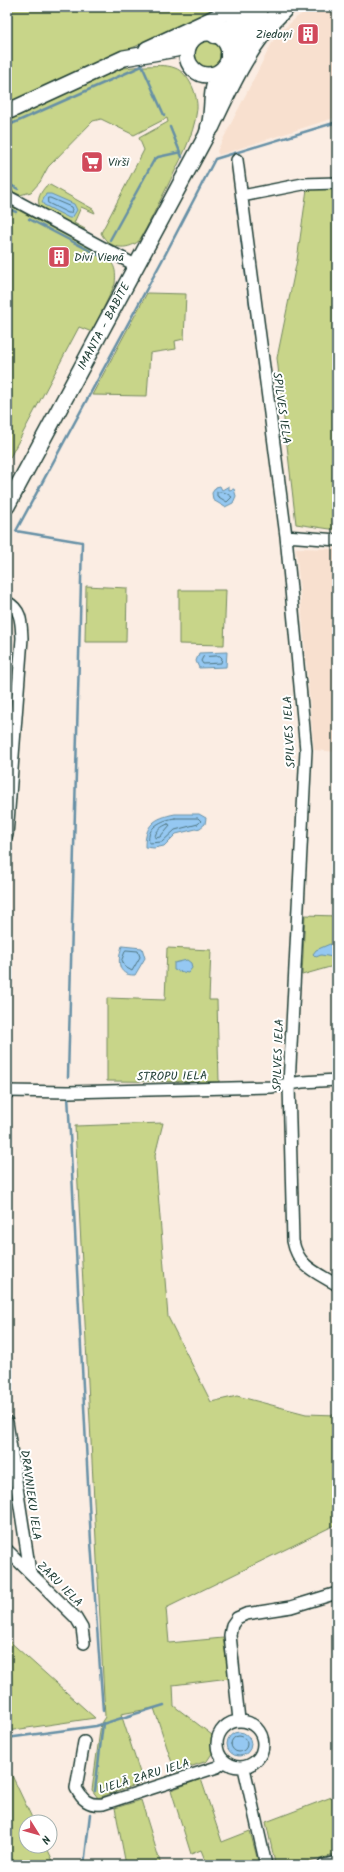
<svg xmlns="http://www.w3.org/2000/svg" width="344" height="1872" viewBox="0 0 344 1872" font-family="Kalam,sans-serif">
	<rect width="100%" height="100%" fill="#fbede3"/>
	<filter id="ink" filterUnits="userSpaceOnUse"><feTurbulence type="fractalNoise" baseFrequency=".025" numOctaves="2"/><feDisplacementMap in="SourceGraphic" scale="8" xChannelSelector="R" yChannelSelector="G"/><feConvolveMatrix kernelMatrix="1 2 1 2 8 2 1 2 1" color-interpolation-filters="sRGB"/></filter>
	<g filter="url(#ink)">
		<!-- built -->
		<path fill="#f8e0cf" d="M313 7H337V117L219 155 217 151 275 37 297 17Z
			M296 548 337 549V752L314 750Z"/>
		<!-- green -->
		<path fill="#c8d589" stroke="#74895e" d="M7 7H212L213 11 7 105Z
			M190 54a18 18 0 1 1 36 0a18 18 0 1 1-36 0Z
			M144 66C154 66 165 64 175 68 189 73 198 95 197 109 194 137 178 164 166 189 157 206 149 224 139 241 126 251 109 249 101 233L144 150 139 138 168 122 167 118 134 135 101 119 93 121 48 167 40 182 31 192 20 195 7 189V117L76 86 123 68Z
			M50 185 93 209 95 213 81 207 74 223 85 229C73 230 50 214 40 207 36 199 41 192 46 186Z
			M307 189H337V530L296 524 277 358 297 260Z
			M7 204 99 253C113 262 117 266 115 284L92 332 79 327 7 463Z
			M147 293 186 294 184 339 175 341 176 349 150 353 147 396 92 395Z
			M86 586 127 588 126 642H85Z
			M179 590H226L224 645 179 644Z
			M305 915 337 916V965L302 975Z
			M167 948 211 950 209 1000H217L219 1082 107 1081V998L165 1000Z
			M163 1123 155 1155 168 1317 211 1402 237 1396 306 1414 337 1415V1524L166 1608 169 1643 223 1638 229 1678 173 1685 174 1706 212 1735 213 1752 207 1761 175 1772 154 1708 121 1714 143 1782 98 1798 92 1790 101 1723 105 1717 75 1126Z
			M7 1639 95 1718 7 1731Z
			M7 1765 34 1822H26V1846H46L55 1865H7Z
			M201 1779 222 1842 250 1831 259 1865H207L201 1850 191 1854 171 1790Z
			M337 1795V1854C322 1858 288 1871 275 1863L266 1822Z
			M141 1800 161 1865H126L115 1808Z"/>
		<!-- water -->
		<path fill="#95c8f2" stroke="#6690a6" d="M46 194H51L74 204 77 210 72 218H69L44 205 42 202Z
			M220 486 222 490 229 486V490L234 489 236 496 233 503 225 507 213 500 212 493 216 487Z
			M227 652 226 667 199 668 196 661 199 653Z
			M175 814H199L206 818 205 824 200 828 176 834 164 846 154 848 145 847C145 825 154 818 175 814Z
			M330 944 336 947V953L333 957 321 955 316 957 313 954 316 950Z
			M122 946 142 948 145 958 135 975C116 976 118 959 122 946Z
			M187 960 191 963 192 968 188 973 174 970V963Z
			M227 1744a12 12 0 1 1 24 0a12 12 0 1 1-24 0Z"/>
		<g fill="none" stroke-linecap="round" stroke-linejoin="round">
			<!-- shore -->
			<path stroke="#4e7580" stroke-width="1" d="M48 198H50L71 207 72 209 71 213H68L48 203Z
				M226 493 232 497 227 502 217 496V492Z
				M220 656 222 658 221 663 203 664 201 661 203 657Z
				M175 818H198L201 821 198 824 175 830 162 842 149 843C146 827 162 820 175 818Z
				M168 824 170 825 160 837 155 838C155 831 162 826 168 824Z
				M126 950 138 951 140 957 132 971 125 967 122 960Z
				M231 1744a8 8 0 1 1 16 0a8 8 0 1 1-16 0Z"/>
			<!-- stream -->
			<path stroke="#6690a6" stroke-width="2.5" d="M140 61 164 115
				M7 126 142 66
				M170 127 182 157
				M7 183 18 189
				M236 197 238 214
				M7 208 16 212
				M29 219 102 257
				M241 238 254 334
				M110 240 154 160 158 157 181 152
				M258 364 260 379
				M7 471V472
				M68 1077 82 542 16 531 165 255 215 159 337 122
				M68 1095 91 1542 103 1711
				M7 1738 96 1726 164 1705
				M95 1791 103 1723
				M84 1865 90 1814"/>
			<!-- minor casing -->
			<g stroke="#1f3d34" stroke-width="14">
				<path id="minor" d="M237 160 286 536 306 750 289 1085 293 1241C298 1267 316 1272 337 1285
					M7 196 135 265
					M242 196 303 184 337 183
					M286 536 337 540
					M7 602C22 610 21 623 22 638L7 835
					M7 1091 68 1092 271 1087 302 1082 337 1080
					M7 1422 30 1572
					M7 1550 76 1618 82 1628 84 1643
					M239 1720 230 1635 232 1625 237 1618 246 1614 291 1607 337 1593
					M217 1744a23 23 0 1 1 46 0a23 23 0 1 1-46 0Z
					M84 1742 76 1788C82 1800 89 1806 103 1804L217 1767 224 1762
					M244 1768 266 1865
					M324 1865 337 1862"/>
			</g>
			<!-- secondary casing -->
			<g stroke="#1f3d34" stroke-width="18">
				<g id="secondary">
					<circle cx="208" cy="54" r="21"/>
					<path d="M147 49 238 7"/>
					<path d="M7 112 124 58 176 49 190 43"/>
					<path id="s1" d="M7 506 206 136C216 115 207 92 220 72"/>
				</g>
			</g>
			<!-- trunk casing -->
			<g stroke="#1f3d34" stroke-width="21">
				<path id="trunk" d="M215 34 231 28 259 7
					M230 55C235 38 250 30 263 21
					M210 127C230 84 250 40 285 7"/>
			</g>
			<!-- minor -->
			<use href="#minor" stroke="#fff" stroke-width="11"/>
			<!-- secondary -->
			<use href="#secondary" stroke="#fff" stroke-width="15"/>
			<!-- trunk -->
			<use href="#trunk" stroke="#fff" stroke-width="18"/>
		</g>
	</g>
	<!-- icons -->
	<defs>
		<g id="building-square" transform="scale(1.15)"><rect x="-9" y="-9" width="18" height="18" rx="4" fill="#d1495b" stroke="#fff"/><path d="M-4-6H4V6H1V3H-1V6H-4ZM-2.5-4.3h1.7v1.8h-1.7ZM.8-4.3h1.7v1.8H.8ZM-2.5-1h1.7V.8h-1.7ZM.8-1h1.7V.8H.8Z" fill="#fff"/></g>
		<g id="supermarket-square" transform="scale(1.15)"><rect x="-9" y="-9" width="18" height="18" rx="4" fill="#d1495b" stroke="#fff"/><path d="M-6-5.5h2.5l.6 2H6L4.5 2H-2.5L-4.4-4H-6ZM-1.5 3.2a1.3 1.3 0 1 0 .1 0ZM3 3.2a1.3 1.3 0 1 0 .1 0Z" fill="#fff"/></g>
	</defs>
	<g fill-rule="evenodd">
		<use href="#building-square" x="308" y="34"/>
		<use href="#supermarket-square" x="92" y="162"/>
		<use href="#building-square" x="59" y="257"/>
	</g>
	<g text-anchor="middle" stroke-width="4" stroke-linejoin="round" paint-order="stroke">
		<!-- poi labels -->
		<g font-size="12" fill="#1f3d34" stroke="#fff" text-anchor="start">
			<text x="292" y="38" text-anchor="end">Ziedoņi</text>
			<text x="108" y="166">Virši</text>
			<text x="74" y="261">Divi Vienā</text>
		</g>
		<!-- street labels -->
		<g font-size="12" fill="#1f3d34" stroke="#fff">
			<text dy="4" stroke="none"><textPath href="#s1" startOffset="204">IMANTA - BABĪTE</textPath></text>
			<text transform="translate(282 408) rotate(82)" y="4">SPILVES IELA</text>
			<text transform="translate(289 732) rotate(-93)" y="4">SPILVES IELA</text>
			<text transform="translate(278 1055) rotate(-88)" y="4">SPILVES IELA</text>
			<text transform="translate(172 1076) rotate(-1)" y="4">STROPU IELA</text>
			<text transform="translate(31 1495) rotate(82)" y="4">DRAVNIEKU IELA</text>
			<text transform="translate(60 1584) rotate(45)" y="4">ZARU IELA</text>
			<text transform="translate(144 1776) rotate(-17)" y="4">LIELĀ ZARU IELA</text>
		</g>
	</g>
	<!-- margin -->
	<rect width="344" height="1872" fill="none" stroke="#fff" stroke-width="24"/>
	<rect x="12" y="12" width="320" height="1848" fill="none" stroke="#1f3d34" stroke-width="1.5" filter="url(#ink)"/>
	<!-- north arrow -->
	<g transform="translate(38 1834) rotate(127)"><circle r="19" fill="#ffffff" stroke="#a5b1ae"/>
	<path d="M0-3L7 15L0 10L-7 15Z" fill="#d1495b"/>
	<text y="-6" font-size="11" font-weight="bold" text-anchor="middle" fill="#1f3d34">N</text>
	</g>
</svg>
